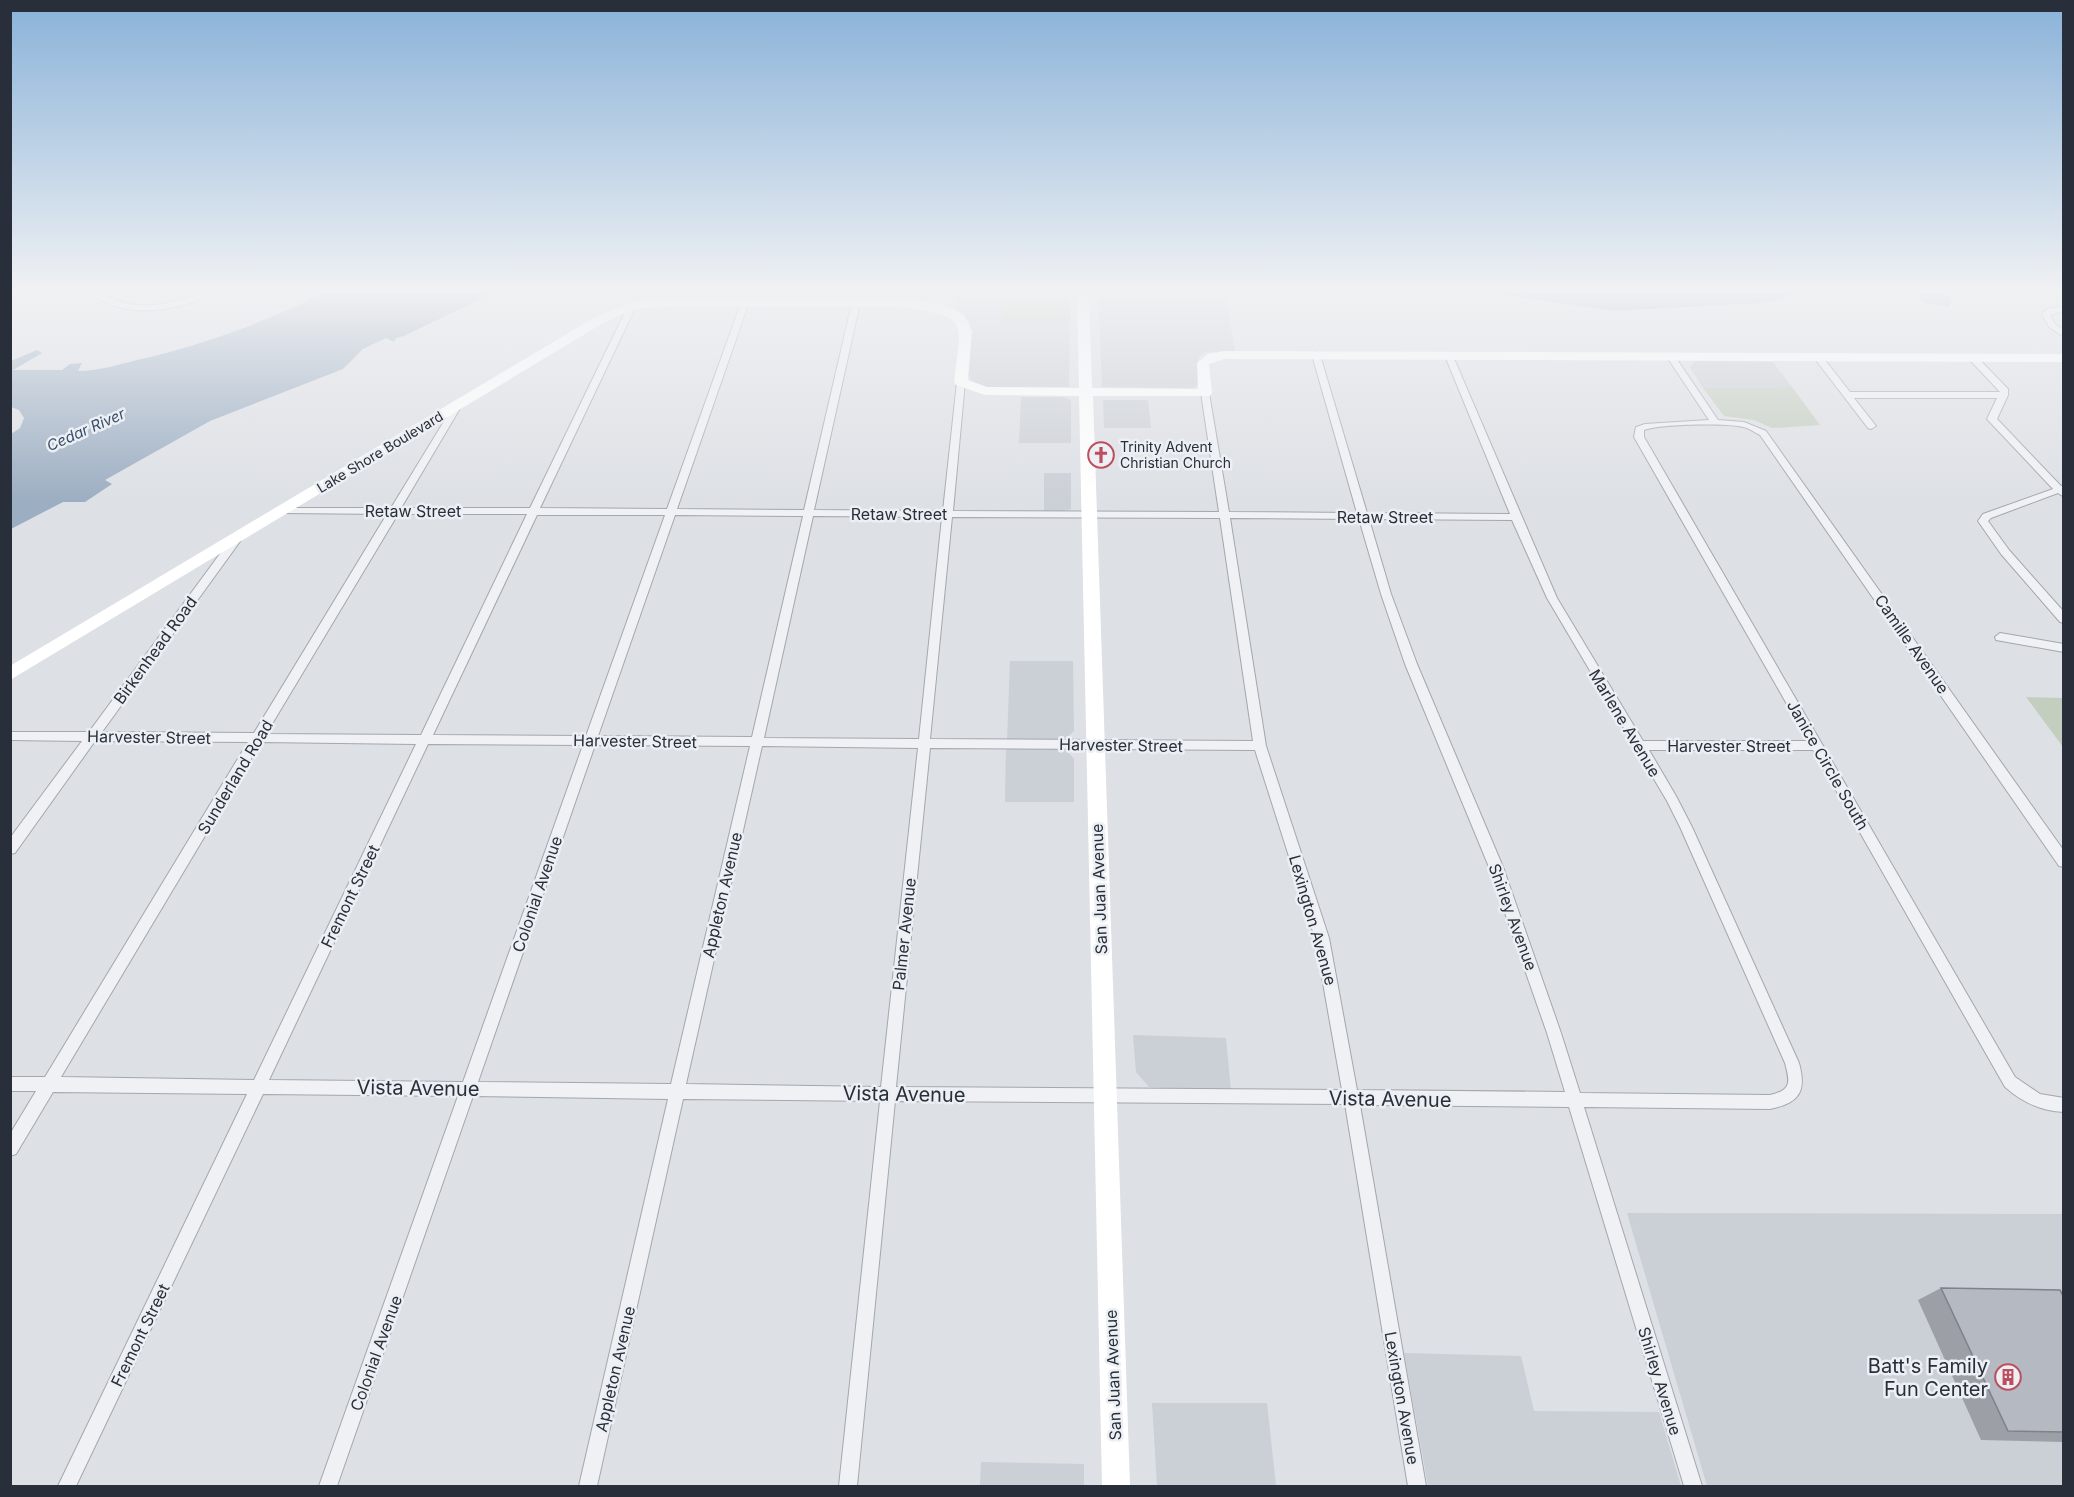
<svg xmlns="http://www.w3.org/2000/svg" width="2074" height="1497" viewBox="0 0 2074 1497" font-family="Inter,sans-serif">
	<rect width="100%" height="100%" fill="#dde0e5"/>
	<!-- built -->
	<path fill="#cbcfd6" d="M958 292H991V301H1004L1002 322 1070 321 1069 387H984L973 383 968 375 971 342 970 322 956 309Z
		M1102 292H1221L1226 300 1235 351 1205 352 1198 358 1199 384 1193 388 1102 387 1099 311Z
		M1695 361 1773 362 1792 387 1703 388 1690 367Z
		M1021 397H1062L1071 400V443H1019Z
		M1103 400H1148L1151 428H1104Z
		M1044 473H1071V509L1055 513H1044Z
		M1010 661H1073L1074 731 1065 739 1007 740Z
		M1006 748 1065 749 1074 759V802H1005Z
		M1133 1035 1226 1038 1231 1091 1149 1087 1136 1072Z
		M1627 1213 2063 1214V1486H1707Z
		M1404 1353 1521 1356 1534 1411 1659 1412 1681 1486H1428Z
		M1152 1403H1267L1276 1486H1157Z
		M981 1462 1084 1464V1486H980Z"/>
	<!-- green -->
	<path fill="#c3cebf" d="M1005 292H1070V321L1002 322Z
		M1792 387 1820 425 1772 428 1754 420 1724 416 1703 388Z
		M2026 697 2063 698V747Z"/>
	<!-- water -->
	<path fill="#9caec2" d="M327 292H495L404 336 396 338 394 342 386 338 363 349 343 369 210 421 105 480 112 484 85 502H63L11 529V434L20 428 24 418 19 410 11 407V361L37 350 42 353 13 370H62L70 364 82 363 78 371C98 371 117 365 137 360 205 345 264 322 327 292Z
		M1484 292H1807L1761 303 1614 311Z
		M1914 292C1927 292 1940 291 1951 298L1949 307 1925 303Z"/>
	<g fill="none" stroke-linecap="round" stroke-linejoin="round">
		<!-- street casing -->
		<g stroke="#a3a7ae" stroke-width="2">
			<path id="street" d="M90 292C106 292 119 305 138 305 152 306 167 304 180 300 192 297 203 292 216 292 209 297 199 300 190 303 158 313 117 316 90 292Z
				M742 300 749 302 677 509 804 510 852 303 856 301 860 303 814 510 943 511 957 382 961 379 965 382 953 511 1219 512 1201 393 1205 390 1209 393 1229 512 1357 513 1312 355 1316 352 1320 355 1367 513 1510 514 1445 356 1452 354 1557 598 1643 741H1808L1634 437 1636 427 1645 424 1709 420 1667 357 1674 355 1718 420 1744 422 1766 431 2064 851V867L2059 866 1760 435C1754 432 1749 428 1743 427 1723 423 1662 424 1644 430V437L2015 1077 2040 1094 2064 1098V1112C2040 1111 2022 1102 2005 1087L1813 750H1649L1676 796 1692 827 1799 1063C1807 1092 1799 1103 1770 1109L1584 1107 1702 1486H1684L1569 1107 1360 1105 1426 1486H1408L1345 1104 895 1101 857 1486H839L880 1101 683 1099 597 1486H579L668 1099 473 1096 337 1486H319L458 1096 263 1094 76 1486H58L247 1094 53 1092 16 1154 10 1156V1134L36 1091H10V1077H45L248 742 95 741 15 853 10 854V838L82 741 10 740V732H89L233 536H241V540L102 732 254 733 387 514 283 513 280 512V508H391L454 405 458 402 462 405 401 508H530L628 306 632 304 636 306 540 508 667 509ZM398 514H527L421 735 266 734ZM537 515H665L586 736 433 735ZM675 515 803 516 752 737 598 736ZM813 516 942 517 919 739 764 738ZM952 517 1220 518 1253 741 930 739ZM1230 518 1359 519 1381 594 1405 664 1489 867 1547 1033 1565 1092 1357 1090 1329 938 1266 746ZM1369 519 1512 520 1547 598 1667 801 1680 827 1785 1063C1790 1082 1792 1090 1770 1095L1580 1093 1561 1033 1503 867 1417 664 1391 594ZM261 742 416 744 254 1080 61 1077ZM428 744 583 745 463 1082 269 1080ZM595 745 750 746 671 1084 478 1082ZM762 746 918 748 881 1087 686 1084ZM930 748 1255 750 1315 938 1342 1090 896 1087Z
				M2064 306V311L2050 315 2055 324 2064 330V337L2049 327 2042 314 2047 309Z
				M1815 355H1821L1850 392H2000L1970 360V356H1976L2008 389V395L1997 419 2061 486 2064 485V497L2058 493 1991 518 1988 521 2009 550 2064 612V623L2060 622 2001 554 1978 521 1983 514 2053 489 1987 419 1997 398H1854L1876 426 1871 429 1868 428 1815 359Z
				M2000 633 2064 644V652L1996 640 1995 637Z"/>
		</g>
		<!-- street -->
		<use href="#street" fill="#eff1f4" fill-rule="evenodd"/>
		<!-- secondary -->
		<path fill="#fff" fill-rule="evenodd" d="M1077 292H1089L1092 388 1198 389 1197 363 1208 354 1224 351 2064 354V362L1224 359 1209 364 1212 393 1210 396H1093L1130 1486H1102L1079 396 985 395 956 385 954 382C961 320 970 317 904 307L673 306 634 309 605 322 10 680V666L597 316 632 302 673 298 904 299 944 305 964 315 972 331 968 380 987 387 1079 388Z"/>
	</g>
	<!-- wall -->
	<path fill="#9c9fa6" d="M1941 1288 2064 1298V1442L1981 1440 1918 1300Z"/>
	<!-- building -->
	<path fill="#b5b9c1" stroke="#7f8287" stroke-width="1.5" d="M1941 1288 2060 1290 2064 1298V1432L2008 1431Z"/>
	<!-- sky -->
	<linearGradient id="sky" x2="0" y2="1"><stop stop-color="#89b2d9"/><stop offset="0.58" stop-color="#f0f1f3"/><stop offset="1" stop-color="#f0f1f3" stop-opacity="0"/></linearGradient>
	<rect width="2074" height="501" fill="url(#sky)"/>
	<!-- icons -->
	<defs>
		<g id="church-ring" transform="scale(1.35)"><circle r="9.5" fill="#eceff3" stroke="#be4e5e" stroke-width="1.5"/><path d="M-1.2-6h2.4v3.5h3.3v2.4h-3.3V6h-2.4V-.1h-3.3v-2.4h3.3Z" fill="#be4e5e"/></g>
		<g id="building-ring" transform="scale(1.35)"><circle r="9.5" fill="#eceff3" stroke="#be4e5e" stroke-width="1.5"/><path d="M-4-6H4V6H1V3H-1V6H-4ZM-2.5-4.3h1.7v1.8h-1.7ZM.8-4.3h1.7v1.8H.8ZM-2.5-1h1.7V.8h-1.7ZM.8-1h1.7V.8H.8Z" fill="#be4e5e"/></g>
	</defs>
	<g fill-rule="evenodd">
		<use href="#church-ring" x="1101" y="455"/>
		<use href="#building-ring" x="2008" y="1377"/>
	</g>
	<g text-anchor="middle" stroke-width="5" stroke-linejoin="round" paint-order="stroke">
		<!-- far-poi labels -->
		<g font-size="14" fill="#282f3a" stroke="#eceff3" text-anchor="start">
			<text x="1120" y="452">Trinity Advent<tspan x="1120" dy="16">Christian Church</tspan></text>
		</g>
		<!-- far-street labels -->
		<g font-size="14" fill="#282f3a" stroke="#eceff3">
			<text transform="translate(380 452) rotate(-31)" y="5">Lake Shore Boulevard</text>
		</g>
		<!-- far-water labels -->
		<g font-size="15" font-style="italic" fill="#374d69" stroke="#eceff3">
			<text transform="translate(86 430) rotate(-24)" y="5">Cedar River</text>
		</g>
		<!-- street labels -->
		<g font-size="16" fill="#282f3a" stroke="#eceff3">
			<text x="413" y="517">Retaw Street</text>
			<text x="899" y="520">Retaw Street</text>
			<text x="1385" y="523">Retaw Street</text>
			<text transform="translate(1912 644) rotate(55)" y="6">Camille Avenue</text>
			<text transform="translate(155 650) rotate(-54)" y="6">Birkenhead Road</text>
			<text transform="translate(1625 723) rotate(59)" y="6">Marlene Avenue</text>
			<text transform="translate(149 737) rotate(1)" y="6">Harvester Street</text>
			<text transform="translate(635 741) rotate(1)" y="6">Harvester Street</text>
			<text transform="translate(1121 745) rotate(1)" y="6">Harvester Street</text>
			<text x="1729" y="752">Harvester Street</text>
			<text transform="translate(1828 765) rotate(60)" y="6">Janice Circle South</text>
			<text transform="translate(235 777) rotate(-59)" y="6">Sunderland Road</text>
			<text transform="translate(1099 889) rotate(-92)" y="6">San Juan Avenue</text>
			<text transform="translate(537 894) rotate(-71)" y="6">Colonial Avenue</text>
			<text transform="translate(722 895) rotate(-77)" y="6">Appleton Avenue</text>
			<text transform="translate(350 896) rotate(-64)" y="6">Fremont Street</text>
			<text transform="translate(1513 917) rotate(70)" y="6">Shirley Avenue</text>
			<text transform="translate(1313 920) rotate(74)" y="6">Lexington Avenue</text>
			<text transform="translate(904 934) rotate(-84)" y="6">Palmer Avenue</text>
			<text transform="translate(140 1335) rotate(-64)" y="6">Fremont Street</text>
			<text transform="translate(376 1353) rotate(-70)" y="6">Colonial Avenue</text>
			<text transform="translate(615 1369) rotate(-77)" y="6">Appleton Avenue</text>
			<text transform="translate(1113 1375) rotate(-92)" y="6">San Juan Avenue</text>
			<text transform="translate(1660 1381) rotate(73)" y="6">Shirley Avenue</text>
			<text transform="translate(1402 1398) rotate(80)" y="6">Lexington Avenue</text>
		</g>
		<!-- near-street labels -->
		<g font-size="20" fill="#282f3a" stroke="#eceff3">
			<text transform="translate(418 1088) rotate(1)" y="7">Vista Avenue</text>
			<text transform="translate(904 1094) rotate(1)" y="7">Vista Avenue</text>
			<text transform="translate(1390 1099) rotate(1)" y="7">Vista Avenue</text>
		</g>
		<!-- near-poi labels -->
		<g font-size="20" fill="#282f3a" stroke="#eceff3" text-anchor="end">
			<text x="1988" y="1373">Batt's Family<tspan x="1988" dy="23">Fun Center</tspan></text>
		</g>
	</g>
	<!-- border -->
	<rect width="2074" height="1497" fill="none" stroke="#282f3a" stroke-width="24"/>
</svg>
